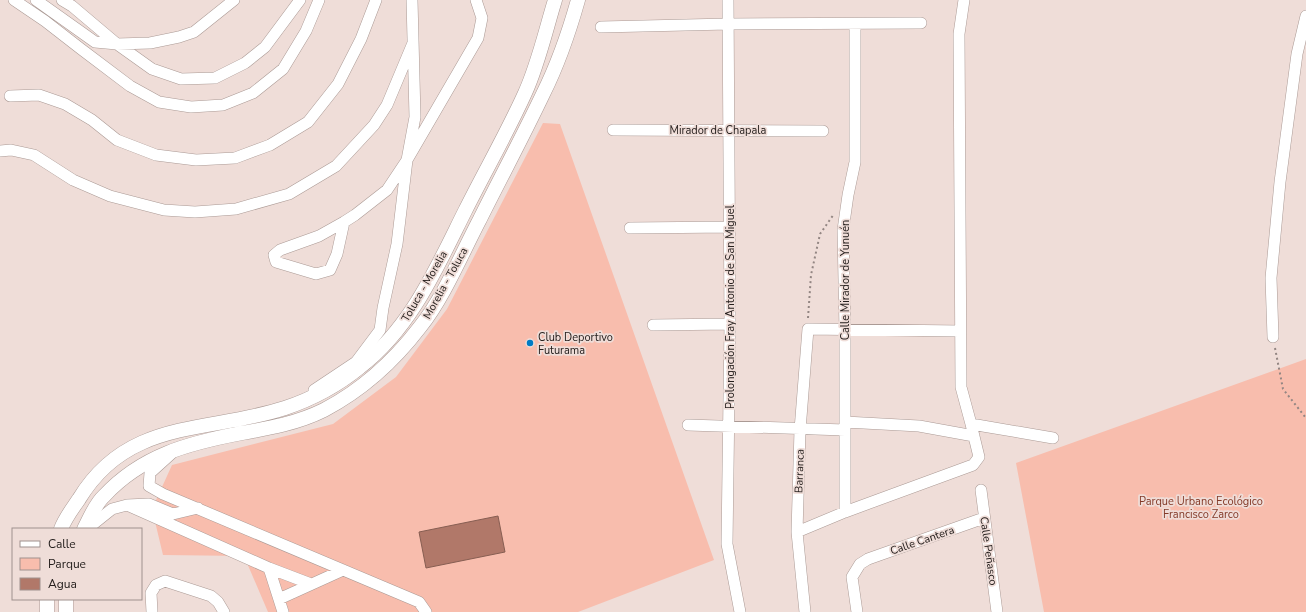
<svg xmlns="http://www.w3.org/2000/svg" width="1306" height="612" viewBox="0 0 1306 612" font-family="'Nunito Sans',sans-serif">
	<rect width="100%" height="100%" fill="#efddd8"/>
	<!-- green -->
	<path fill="#f8bdad" d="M543 123 560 124 714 560 578 612H268L244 556 163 555 152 509 172 465 333 424 396 377 447 309Z
		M1306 359V612H1044L1016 463Z"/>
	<!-- water -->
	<path fill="#b17869" stroke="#875e52" d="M498 516 505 552 426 568 419 532Z"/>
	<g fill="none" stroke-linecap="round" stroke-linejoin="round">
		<!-- minor casing -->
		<g stroke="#ab9a95" stroke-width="12">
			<path id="minor" d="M14 0 45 21 81 49 130 86 159 102 191 107 223 105 253 93 283 69 306 31 319 0
				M36 0 95 42 117 44 150 43 179 37 194 32 234 0
				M62 0 72 6 117 44 152 69 181 79 215 78 245 63 265 47 300 0
				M728 0 730 324 727 544 740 612
				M601 27 728 24 921 23
				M10 96 39 95 65 104 92 120 117 140 156 155 196 160 235 158 270 145 308 122 338 84 361 39 376 0
				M613 130 823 131
				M0 151 11 150 34 155 73 180 110 196 164 210 195 212 236 209 289 194 336 166 374 125 387 105 413 43
				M344 222 337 254 330 270 316 274 276 262 274 255 280 250 319 236 344 222 355 215 387 190 407 160 478 38 482 18 476 0
				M630 228 730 227
				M653 325 730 324
				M1273 337 1271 278 1280 182 1297 54 1306 16
				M314 390 356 362 380 330 383 308 397 244 407 160 415 117 412 0
				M845 422 919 426 974 436
				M971 424 1053 438
				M688 425 845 430
				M171 454 150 473 149 486 163 494 419 602 426 612
				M981 490 997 612
				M127 505 269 568 311 584
				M845 512V330L843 230 848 195 855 162V24
				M87 529 112 509 127 505 149 504 173 514 198 508
				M797 532 845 512 973 465 979 457 971 424 961 387 959 34 964 0
				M269 568 283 612
				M279 599 343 570
				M152 612 151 593 156 585 165 581 211 596 218 602 224 612
				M805 612 797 532 800 430 808 329 960 331
				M857 612 852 577 860 564 868 559 984 518"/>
		</g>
		<!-- major casing -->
		<g stroke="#ab9a95" stroke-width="15">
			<path id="major" d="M61 529C65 518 73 508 79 499 128 418 208 433 285 408 312 399 338 385 360 367 411 328 437 267 465 211 485 171 507 133 525 93 538 65 546 29 555 0
				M84 529C90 518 95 504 104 496 142 455 189 443 242 433 270 428 298 423 324 410 362 390 394 361 420 327 444 297 462 253 480 219 501 177 523 136 543 94 558 64 569 32 578 0
				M47 599V612
				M66 599V612"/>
		</g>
		<!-- path -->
		<path stroke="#938683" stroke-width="2" stroke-dasharray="2 3" stroke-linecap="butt" d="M808 318 811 275 820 234 834 214
			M1275 348 1283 389 1306 418"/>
		<!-- minor -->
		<use href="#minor" stroke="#fff" stroke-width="11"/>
		<!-- major -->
		<use href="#major" stroke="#fff" stroke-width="14"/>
	</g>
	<!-- markers -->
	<circle fill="#007bc4" stroke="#efddd8" stroke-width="1.5" cx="530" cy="343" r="4"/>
	<g text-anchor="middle" stroke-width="3.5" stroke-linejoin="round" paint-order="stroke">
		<!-- street labels -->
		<g font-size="11" fill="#26201e" stroke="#efddd8">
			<text x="718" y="134">Mirador de Chapala</text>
			<text transform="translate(845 280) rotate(-90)" y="4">Calle Mirador de Yunuén</text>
			<text transform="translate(445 283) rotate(-61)" y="4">Morelia - Toluca</text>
			<text transform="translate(424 286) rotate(-60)" y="4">Toluca - Morelia</text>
			<text transform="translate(730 307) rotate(-90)" y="4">Prolongación Fray Antonio de San Miguel</text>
			<text transform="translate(799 471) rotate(-88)" y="4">Barranca</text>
			<text transform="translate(922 540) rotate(-19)" y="4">Calle Cantera</text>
			<text transform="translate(989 551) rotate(82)" y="4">Calle Peñasco</text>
		</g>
		<!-- poi labels -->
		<g font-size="11" fill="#26201e" stroke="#efddd8" text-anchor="start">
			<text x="538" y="341">Club Deportivo<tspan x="538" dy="13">Futurama</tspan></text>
		</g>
		<!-- park labels -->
		<g font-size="11" fill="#843a28" stroke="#efddd8">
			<text x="1201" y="505">Parque Urbano Ecológico<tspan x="1201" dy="13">Francisco Zarco</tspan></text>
		</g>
	</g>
	<!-- legend -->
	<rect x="12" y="528" width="130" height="72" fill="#efddd8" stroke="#9f918e"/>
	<rect x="20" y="541" width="20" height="6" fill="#ffffff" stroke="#9f918e"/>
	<text x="48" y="548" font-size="12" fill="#26201e">Calle</text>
	<rect x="20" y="558" width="20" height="12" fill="#f8bdad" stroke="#9f918e"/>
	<text x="48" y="568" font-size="12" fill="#26201e">Parque</text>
	<rect x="20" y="578" width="20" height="12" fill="#b17869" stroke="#9f918e"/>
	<text x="48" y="588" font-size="12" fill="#26201e">Agua</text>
</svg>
